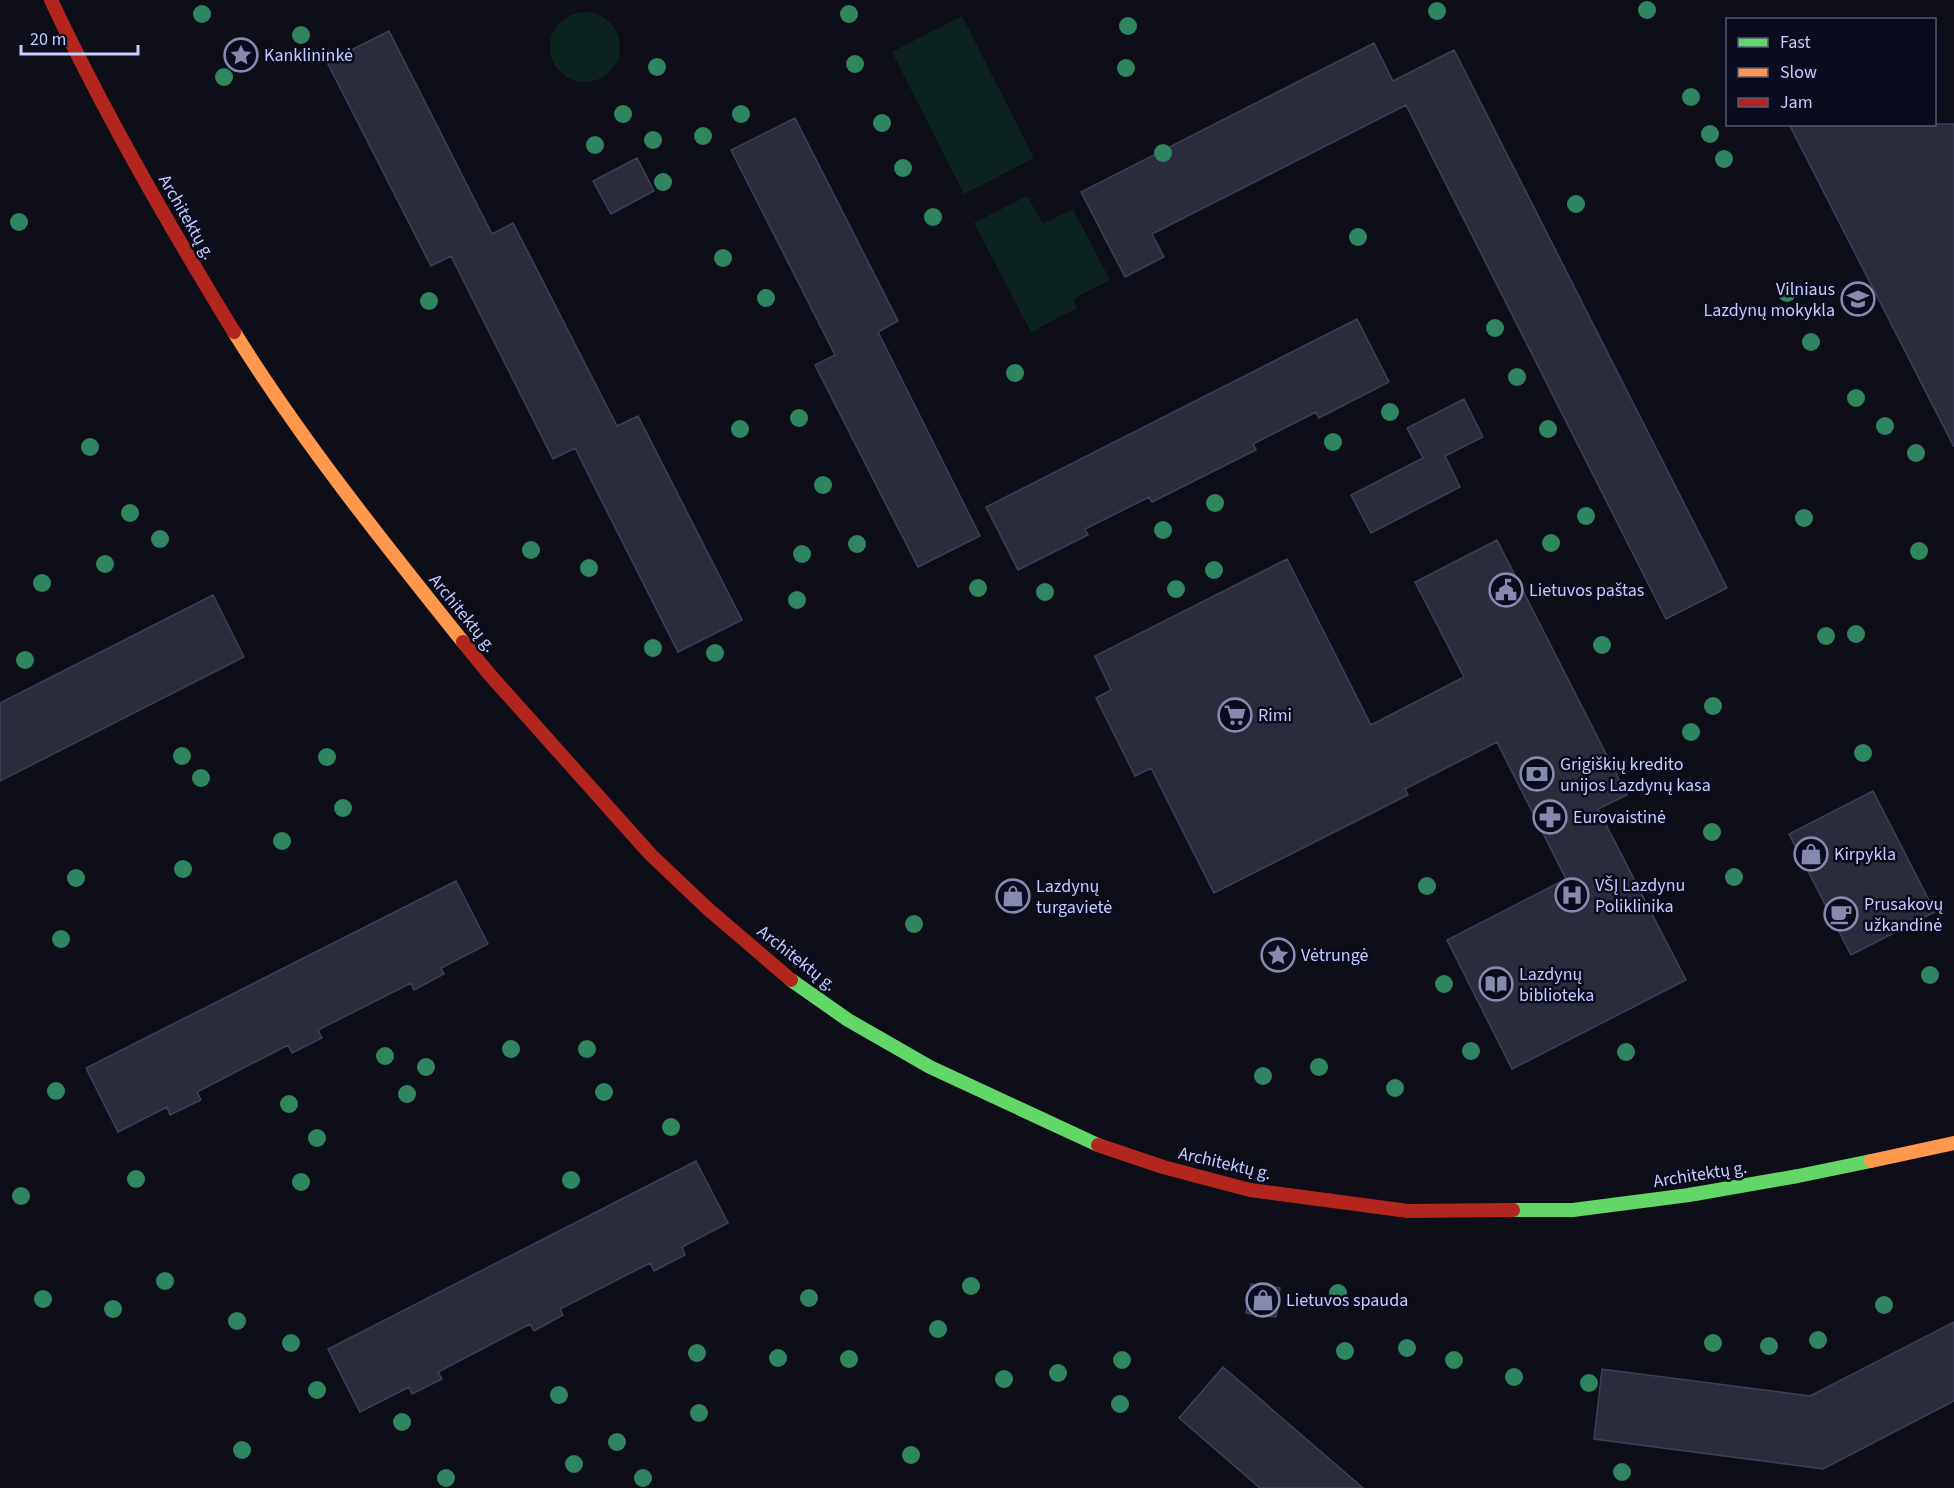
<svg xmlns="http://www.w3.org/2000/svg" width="1954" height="1488" viewBox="0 0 1954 1488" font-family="'Source Sans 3',sans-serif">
	<rect width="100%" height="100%" fill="#0e0e18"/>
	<!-- green -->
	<path fill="#0d231f" d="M550 47a35 35 0 1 1 70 0a35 35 0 1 1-70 0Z
		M962 16 1034 158 964 194 892 52Z
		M1027 196 1043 224 1073 209 1110 280 1073 299 1077 308 1031 332 974 223Z"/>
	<!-- building -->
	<path fill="#2a2c3c" stroke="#3f4158" stroke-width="1.5" d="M389 31 492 234 513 223 617 426 638 416 742 620 678 652 575 448 553 459 451 256 431 266 327 62Z
		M1374 43 1393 81 1454 50 1727 588 1666 619 1406 105 1152 234 1164 257 1125 277 1081 192Z
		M795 118 898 321 878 332 980 536 918 567 815 365 835 355 731 150Z
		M1789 124H1954V447Z
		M637 158 654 191 611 214 593 181Z
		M1357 319 1389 382 1319 418 1316 412 1253 444 1256 450 1152 502 1149 497 1085 529 1088 535 1018 570 986 507Z
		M1464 399 1483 437 1445 456 1460 487 1371 533 1351 495 1423 458 1407 428Z
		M1497 540 1627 795 1598 809 1686 980 1512 1069 1447 940 1566 879 1497 742 1405 789 1408 795 1214 893 1151 768 1135 776 1096 698 1111 690 1095 656 1287 559 1371 725 1464 677 1415 582Z
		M213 595 244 657 0 781V703Z
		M1873 791 1935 912 1851 955 1789 834Z
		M456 881 488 944 441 968 444 974 414 990 411 983 318 1030 322 1038 292 1053 288 1045 197 1092 201 1100 170 1115 167 1107 118 1132 86 1068Z
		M696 1161 728 1223 682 1247 685 1255 654 1271 650 1263 560 1309 563 1315 534 1331 530 1324 438 1372 442 1379 412 1394 409 1387 360 1412 328 1349Z
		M1251 1284 1280 1288 1276 1317 1246 1313Z
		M1954 1322V1401L1823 1469 1594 1439 1602 1369 1810 1396Z
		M1223 1367 1363 1488H1260L1179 1418Z"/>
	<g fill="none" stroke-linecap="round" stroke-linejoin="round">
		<!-- fast -->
		<path stroke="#63d668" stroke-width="14" d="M791 980 848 1020 930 1067 1098 1145
			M1513 1210H1573L1689 1195 1798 1176 1871 1161"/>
		<!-- slow -->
		<path stroke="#ff974d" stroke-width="14" d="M234 332C302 441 383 542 463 642
			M1871 1161 1954 1143"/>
		<!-- jam -->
		<path stroke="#b3261e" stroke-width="14" d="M51 0C105 115 168 224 234 332
			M463 642 490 675 651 855 708 909 791 980
			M1098 1145 1163 1167 1250 1190 1408 1211 1513 1210"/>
	</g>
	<!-- trees -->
	<g fill="#2f8560">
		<circle cx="1647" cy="10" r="9"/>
		<circle cx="1437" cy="11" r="9"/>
		<circle cx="202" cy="14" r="9"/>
		<circle cx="849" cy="14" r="9"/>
		<circle cx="1128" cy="26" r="9"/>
		<circle cx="301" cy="35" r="9"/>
		<circle cx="855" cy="64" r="9"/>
		<circle cx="657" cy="67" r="9"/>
		<circle cx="1126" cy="68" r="9"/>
		<circle cx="224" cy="77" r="9"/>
		<circle cx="1691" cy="97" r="9"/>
		<circle cx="623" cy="114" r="9"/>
		<circle cx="741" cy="114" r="9"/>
		<circle cx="882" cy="123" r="9"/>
		<circle cx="1710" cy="134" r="9"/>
		<circle cx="703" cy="136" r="9"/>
		<circle cx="653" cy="140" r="9"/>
		<circle cx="595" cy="145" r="9"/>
		<circle cx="1163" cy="153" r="9"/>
		<circle cx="1724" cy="159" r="9"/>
		<circle cx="903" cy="168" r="9"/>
		<circle cx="663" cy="182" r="9"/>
		<circle cx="1576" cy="204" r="9"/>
		<circle cx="933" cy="217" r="9"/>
		<circle cx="19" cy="222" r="9"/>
		<circle cx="1358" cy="237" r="9"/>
		<circle cx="723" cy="258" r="9"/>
		<circle cx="1787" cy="293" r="9"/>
		<circle cx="766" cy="298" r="9"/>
		<circle cx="429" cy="301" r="9"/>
		<circle cx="1495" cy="328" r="9"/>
		<circle cx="1811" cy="342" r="9"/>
		<circle cx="1015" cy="373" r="9"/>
		<circle cx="1517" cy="377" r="9"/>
		<circle cx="1856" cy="398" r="9"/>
		<circle cx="1390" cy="412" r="9"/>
		<circle cx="799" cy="418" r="9"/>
		<circle cx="1885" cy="426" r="9"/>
		<circle cx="740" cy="429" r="9"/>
		<circle cx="1548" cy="429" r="9"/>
		<circle cx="1333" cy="442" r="9"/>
		<circle cx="90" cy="447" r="9"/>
		<circle cx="1916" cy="453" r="9"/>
		<circle cx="823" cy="485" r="9"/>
		<circle cx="1215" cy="503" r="9"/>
		<circle cx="130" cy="513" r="9"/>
		<circle cx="1586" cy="516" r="9"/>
		<circle cx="1804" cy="518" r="9"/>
		<circle cx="1163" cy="530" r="9"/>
		<circle cx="160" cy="539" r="9"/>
		<circle cx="1551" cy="543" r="9"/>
		<circle cx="857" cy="544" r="9"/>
		<circle cx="531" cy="550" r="9"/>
		<circle cx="1919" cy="551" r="9"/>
		<circle cx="802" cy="554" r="9"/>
		<circle cx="105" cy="564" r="9"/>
		<circle cx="589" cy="568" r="9"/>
		<circle cx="1214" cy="570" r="9"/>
		<circle cx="42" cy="583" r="9"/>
		<circle cx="978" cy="588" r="9"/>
		<circle cx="1176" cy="589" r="9"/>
		<circle cx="1045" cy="592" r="9"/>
		<circle cx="797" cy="600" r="9"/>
		<circle cx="1856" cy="634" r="9"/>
		<circle cx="1826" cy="636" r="9"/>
		<circle cx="1602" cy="645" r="9"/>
		<circle cx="653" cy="648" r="9"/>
		<circle cx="715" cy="653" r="9"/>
		<circle cx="25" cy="660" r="9"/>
		<circle cx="1713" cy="706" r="9"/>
		<circle cx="1691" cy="732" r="9"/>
		<circle cx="1863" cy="753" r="9"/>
		<circle cx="182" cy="756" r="9"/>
		<circle cx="327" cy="757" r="9"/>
		<circle cx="201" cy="778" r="9"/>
		<circle cx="343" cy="808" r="9"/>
		<circle cx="1712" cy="832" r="9"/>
		<circle cx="282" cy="841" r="9"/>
		<circle cx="183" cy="869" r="9"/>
		<circle cx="1734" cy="877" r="9"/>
		<circle cx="76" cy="878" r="9"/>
		<circle cx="1427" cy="886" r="9"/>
		<circle cx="914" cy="924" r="9"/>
		<circle cx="61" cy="939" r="9"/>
		<circle cx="1930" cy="975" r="9"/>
		<circle cx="1444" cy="984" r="9"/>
		<circle cx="511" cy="1049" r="9"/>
		<circle cx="587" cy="1049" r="9"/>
		<circle cx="1471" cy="1051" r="9"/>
		<circle cx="1626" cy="1052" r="9"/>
		<circle cx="385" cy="1056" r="9"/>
		<circle cx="426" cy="1067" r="9"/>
		<circle cx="1319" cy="1067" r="9"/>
		<circle cx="1263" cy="1076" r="9"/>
		<circle cx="1395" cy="1088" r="9"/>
		<circle cx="56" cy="1091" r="9"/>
		<circle cx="604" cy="1092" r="9"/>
		<circle cx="407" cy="1094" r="9"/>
		<circle cx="289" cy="1104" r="9"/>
		<circle cx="671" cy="1127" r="9"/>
		<circle cx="317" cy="1138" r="9"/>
		<circle cx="136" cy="1179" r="9"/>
		<circle cx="571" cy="1180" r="9"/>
		<circle cx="301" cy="1182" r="9"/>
		<circle cx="21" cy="1196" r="9"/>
		<circle cx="165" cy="1281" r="9"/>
		<circle cx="971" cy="1286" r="9"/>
		<circle cx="1338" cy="1293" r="9"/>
		<circle cx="809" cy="1298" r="9"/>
		<circle cx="43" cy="1299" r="9"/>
		<circle cx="1884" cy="1305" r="9"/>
		<circle cx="113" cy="1309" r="9"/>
		<circle cx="237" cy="1321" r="9"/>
		<circle cx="938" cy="1329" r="9"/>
		<circle cx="1818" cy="1340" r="9"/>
		<circle cx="291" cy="1343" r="9"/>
		<circle cx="1713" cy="1343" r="9"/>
		<circle cx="1769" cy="1346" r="9"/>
		<circle cx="1407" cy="1348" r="9"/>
		<circle cx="1345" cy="1351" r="9"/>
		<circle cx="697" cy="1353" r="9"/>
		<circle cx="778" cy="1358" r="9"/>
		<circle cx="849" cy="1359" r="9"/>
		<circle cx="1122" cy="1360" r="9"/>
		<circle cx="1454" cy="1360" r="9"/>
		<circle cx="1058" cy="1373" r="9"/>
		<circle cx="1514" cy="1377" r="9"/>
		<circle cx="1004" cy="1379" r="9"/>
		<circle cx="1589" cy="1383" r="9"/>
		<circle cx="317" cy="1390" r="9"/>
		<circle cx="559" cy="1395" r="9"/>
		<circle cx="1120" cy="1404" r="9"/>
		<circle cx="699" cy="1413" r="9"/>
		<circle cx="402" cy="1422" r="9"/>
		<circle cx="617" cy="1442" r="9"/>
		<circle cx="242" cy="1450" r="9"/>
		<circle cx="911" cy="1455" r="9"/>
		<circle cx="574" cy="1464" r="9"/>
		<circle cx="1622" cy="1472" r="9"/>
		<circle cx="446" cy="1478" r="9"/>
		<circle cx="643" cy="1478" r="9"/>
	</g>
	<!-- icons -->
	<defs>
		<g id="sight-ring" transform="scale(1.725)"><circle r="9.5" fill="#0a0b1c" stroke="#858aae" stroke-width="1.5"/><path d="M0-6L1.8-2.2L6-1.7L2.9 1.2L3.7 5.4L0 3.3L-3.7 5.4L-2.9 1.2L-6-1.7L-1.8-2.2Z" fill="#858aae"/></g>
		<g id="school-ring" transform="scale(1.725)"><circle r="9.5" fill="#0a0b1c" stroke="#858aae" stroke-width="1.5"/><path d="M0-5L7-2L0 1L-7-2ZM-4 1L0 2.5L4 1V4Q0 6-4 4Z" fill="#858aae"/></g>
		<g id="civic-ring" transform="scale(1.725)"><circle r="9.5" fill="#0a0b1c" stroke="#858aae" stroke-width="1.5"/><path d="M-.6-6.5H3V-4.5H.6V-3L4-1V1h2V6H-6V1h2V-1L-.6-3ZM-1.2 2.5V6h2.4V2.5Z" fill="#858aae"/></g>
		<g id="supermarket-ring" transform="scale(1.725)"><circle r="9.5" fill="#0a0b1c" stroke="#858aae" stroke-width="1.5"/><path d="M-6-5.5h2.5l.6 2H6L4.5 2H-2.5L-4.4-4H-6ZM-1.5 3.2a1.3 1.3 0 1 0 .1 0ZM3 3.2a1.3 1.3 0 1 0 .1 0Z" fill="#858aae"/></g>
		<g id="bank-ring" transform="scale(1.725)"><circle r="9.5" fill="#0a0b1c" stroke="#858aae" stroke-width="1.5"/><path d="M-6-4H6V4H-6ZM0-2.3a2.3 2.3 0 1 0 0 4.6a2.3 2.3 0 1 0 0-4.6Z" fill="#858aae"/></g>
		<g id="pharmacy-ring" transform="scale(1.725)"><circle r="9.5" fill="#0a0b1c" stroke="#858aae" stroke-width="1.5"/><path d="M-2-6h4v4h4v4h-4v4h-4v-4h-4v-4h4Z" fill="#858aae"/></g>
		<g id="shop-ring" transform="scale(1.725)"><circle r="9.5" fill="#0a0b1c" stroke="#858aae" stroke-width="1.5"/><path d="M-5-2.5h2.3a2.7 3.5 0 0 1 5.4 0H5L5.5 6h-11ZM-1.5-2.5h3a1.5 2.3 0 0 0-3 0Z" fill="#858aae"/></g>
		<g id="hospital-ring" transform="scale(1.725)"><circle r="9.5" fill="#0a0b1c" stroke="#858aae" stroke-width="1.5"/><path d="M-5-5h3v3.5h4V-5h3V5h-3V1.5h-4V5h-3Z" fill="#858aae"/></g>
		<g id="cafe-ring" transform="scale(1.725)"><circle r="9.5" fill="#0a0b1c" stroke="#858aae" stroke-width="1.5"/><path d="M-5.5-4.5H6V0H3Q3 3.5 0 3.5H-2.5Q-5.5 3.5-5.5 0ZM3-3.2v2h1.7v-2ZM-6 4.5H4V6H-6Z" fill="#858aae"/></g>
		<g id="library-ring" transform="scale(1.725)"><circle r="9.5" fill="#0a0b1c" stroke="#858aae" stroke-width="1.5"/><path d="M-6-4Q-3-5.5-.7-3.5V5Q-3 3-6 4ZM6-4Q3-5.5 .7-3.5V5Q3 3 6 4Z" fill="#858aae"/></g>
	</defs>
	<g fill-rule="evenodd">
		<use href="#sight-ring" x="241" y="55"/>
		<use href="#school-ring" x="1858" y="299"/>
		<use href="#civic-ring" x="1506" y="590"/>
		<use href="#supermarket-ring" x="1235" y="715"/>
		<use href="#bank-ring" x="1537" y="774"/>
		<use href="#pharmacy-ring" x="1550" y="817"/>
		<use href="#shop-ring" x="1811" y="854"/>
		<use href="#hospital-ring" x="1572" y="895"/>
		<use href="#shop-ring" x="1013" y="896"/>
		<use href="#cafe-ring" x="1841" y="914"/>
		<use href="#sight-ring" x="1278" y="955"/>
		<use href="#library-ring" x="1496" y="984"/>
		<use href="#shop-ring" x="1263" y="1300"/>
	</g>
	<g text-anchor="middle" stroke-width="5" stroke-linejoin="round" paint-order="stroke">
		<!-- poi labels -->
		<g font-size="18" fill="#c5ccff" stroke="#0a0b1c" text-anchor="start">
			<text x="264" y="61">Kanklininkė</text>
			<text x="1835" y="295" text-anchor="end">Vilniaus<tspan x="1835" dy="21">Lazdynų mokykla</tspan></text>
			<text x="1529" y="596">Lietuvos paštas</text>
			<text x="1258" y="721">Rimi</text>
			<text x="1560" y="770">Grigiškių kredito<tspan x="1560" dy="21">unijos Lazdynų kasa</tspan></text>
			<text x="1573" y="823">Eurovaistinė</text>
			<text x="1834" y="860">Kirpykla</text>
			<text x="1595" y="891">VŠĮ Lazdynu<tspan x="1595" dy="21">Poliklinika</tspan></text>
			<text x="1036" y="892">Lazdynų<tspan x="1036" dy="21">turgavietė</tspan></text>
			<text x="1864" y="910">Prusakovų<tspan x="1864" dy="21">užkandinė</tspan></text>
			<text x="1301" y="961">Vėtrungė</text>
			<text x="1519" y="980">Lazdynų<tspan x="1519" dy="21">biblioteka</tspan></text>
			<text x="1286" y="1306">Lietuvos spauda</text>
		</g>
		<!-- street labels -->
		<g font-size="18" fill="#c5ccff" stroke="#0a0b1c">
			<text transform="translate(187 217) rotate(60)" y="6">Architektų g.</text>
			<text transform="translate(463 613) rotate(51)" y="6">Architektų g.</text>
			<text transform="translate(797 958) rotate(38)" y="6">Architektų g.</text>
			<text transform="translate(1225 1163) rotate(13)" y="6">Architektų g.</text>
			<text transform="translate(1700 1174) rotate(-9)" y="6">Architektų g.</text>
		</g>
	</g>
	<!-- legend -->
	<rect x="1726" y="18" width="210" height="108" fill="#0a0b1c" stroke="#555877" stroke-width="1.5"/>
	<rect x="1738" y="38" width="30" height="9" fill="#63d668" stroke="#555877" stroke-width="1.5"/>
	<text x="1780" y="48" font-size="18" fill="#c5ccff">Fast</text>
	<rect x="1738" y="68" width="30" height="9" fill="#ff974d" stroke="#555877" stroke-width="1.5"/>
	<text x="1780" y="78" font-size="18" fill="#c5ccff">Slow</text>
	<rect x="1738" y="98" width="30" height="9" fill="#b3261e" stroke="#555877" stroke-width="1.5"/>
	<text x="1780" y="108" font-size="18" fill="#c5ccff">Jam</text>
	<!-- scale -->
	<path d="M21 45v9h117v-9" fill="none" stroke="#c5ccff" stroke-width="3"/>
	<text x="30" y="45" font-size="18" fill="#c5ccff" stroke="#0a0b1c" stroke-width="4.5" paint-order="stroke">20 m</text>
</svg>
